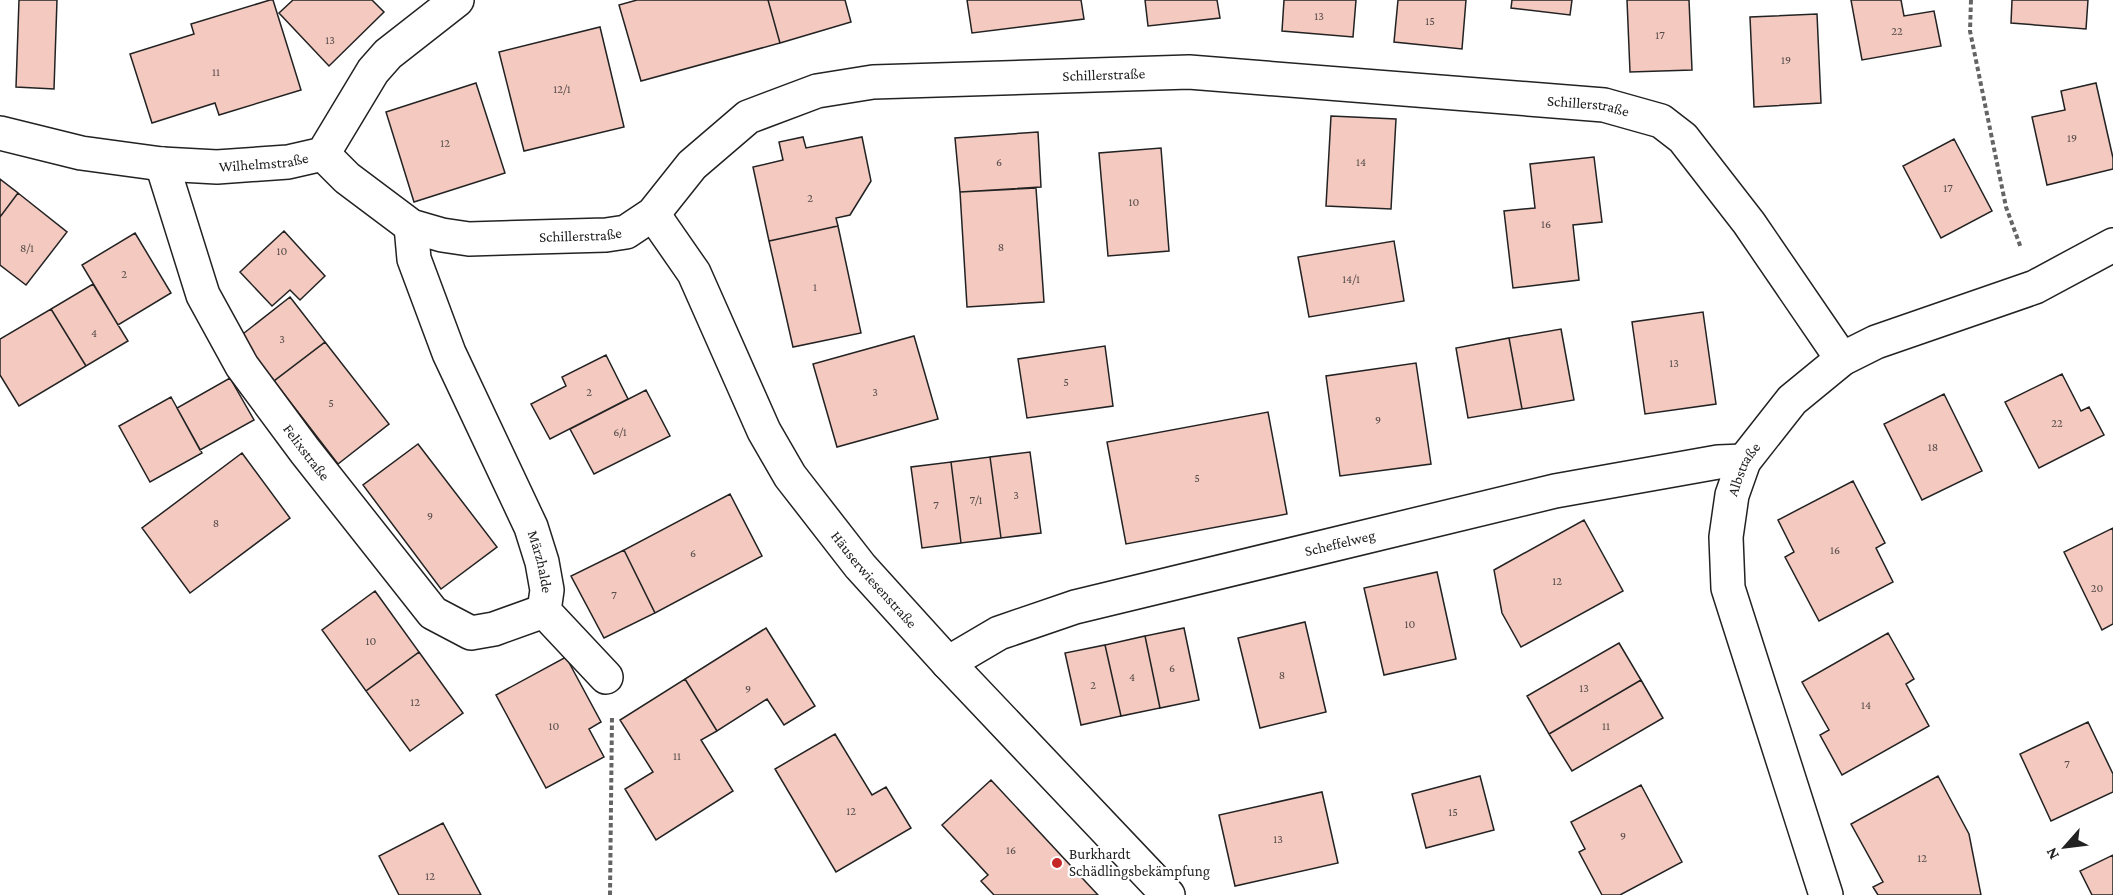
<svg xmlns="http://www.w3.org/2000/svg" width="2113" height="895" viewBox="0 0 2113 895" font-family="'Crimson Pro',serif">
	<rect width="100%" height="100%" fill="#fff"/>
	<!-- building -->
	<path fill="#f3c9c0" stroke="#222" stroke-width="1.5" d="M19 0H57L54 89 16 87Z
		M270 0H273L301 90 219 115 215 103 152 123 130 54 194 34 191 24Z
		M293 0H372L384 12 329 66 279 13Z
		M637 0H768L780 43 641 81 619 5Z
		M768 0H845L851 22 780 43Z
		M967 0H1081L1084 19 972 33Z
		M1145 0H1217L1220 18 1148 26Z
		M1284 0H1356L1353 37 1282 31Z
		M1398 0H1466L1462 49 1394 42Z
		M1512 0H1572L1570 15 1511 8Z
		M1627 0H1689L1692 70 1630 72Z
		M1851 0H1901L1904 16 1934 11 1941 46 1862 60Z
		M2012 0H2088L2086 29 2011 23Z
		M1817 14 1821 103 1754 107 1750 17Z
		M600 27 624 127 524 151 499 52Z
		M476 83 505 173 414 202 386 112Z
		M2096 83 2113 158V169L2047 185 2032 117 2065 110 2061 91Z
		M1331 116 1396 119 1391 209 1326 206Z
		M1038 132 1041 187 960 192 955 138Z
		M803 137 806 148 862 137 871 181 850 215 836 218 838 226 769 241 753 167 783 160 779 142Z
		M1954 139 1992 211 1941 238 1903 166Z
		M1161 148 1169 251 1108 256 1099 153Z
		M1594 157 1602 222 1573 225 1579 280 1513 288 1504 211 1535 208 1530 164Z
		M0 179 18 193 0 217Z
		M1036 188 1044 302 967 307 960 192Z
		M18 193 67 232 26 285 0 265V217Z
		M838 226 861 333 793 347 769 241Z
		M284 231 325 276 300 300 290 290 272 306 240 272Z
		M135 233 171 293 118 325 82 265Z
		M1394 241 1404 301 1309 317 1298 257Z
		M93 284 128 341 86 366 51 309Z
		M290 297 325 342 274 381 239 337Z
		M51 309 86 366 19 406 0 375V339Z
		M1703 312 1716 404 1645 414 1632 322Z
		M1561 329 1574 400 1522 409 1509 338Z
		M914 336 938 419 837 447 813 364Z
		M1509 338 1522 409 1468 418 1456 348Z
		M325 342 389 424 338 464 274 381Z
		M1105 346 1113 406 1027 418 1018 359Z
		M606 355 628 399 550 439 531 404 566 386 562 377Z
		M1416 363 1431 464 1340 476 1326 376Z
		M2062 374 2081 411 2089 407 2104 435 2039 468 2005 402Z
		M230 378 254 420 200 450 177 408Z
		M646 390 670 436 594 474 570 429Z
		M1944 394 1982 471 1922 500 1884 424Z
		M171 397 202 453 150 482 119 426Z
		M1268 412 1287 514 1126 544 1107 442Z
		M418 444 497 547 441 589 363 485Z
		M1030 452 1041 533 1001 538 990 457Z
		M242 453 290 518 190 593 142 528Z
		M990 457 1001 538 961 543 951 462Z
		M951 462 961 543 922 548 911 467Z
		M1853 481 1885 543 1876 548 1893 582 1819 621 1785 557 1794 552 1778 520Z
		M730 494 762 556 655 613 624 550Z
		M1584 520 1623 591 1521 647 1502 613 1494 570Z
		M2113 528V624L2102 630 2064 552Z
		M624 550 655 613 604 638 571 576Z
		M1437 572 1456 659 1384 675 1364 588Z
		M375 591 419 652 366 691 322 630Z
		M1305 622 1326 712 1260 728 1238 638Z
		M766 628 815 706 784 725 767 699 717 731 685 679Z
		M1184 628 1199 700 1160 708 1145 636Z
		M1888 633 1914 679 1906 684 1929 726 1842 775 1820 735 1829 730 1802 682Z
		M1145 636 1160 708 1121 716 1105 645Z
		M1619 643 1641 680 1549 734 1527 696Z
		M1105 645 1121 716 1081 725 1065 653Z
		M419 652 463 713 410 751 366 691Z
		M566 657 601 722 589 729 604 757 546 788 496 695Z
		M685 679 717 731 701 740 733 791 656 840 625 789 653 772 620 720Z
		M1641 680 1663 718 1572 771 1549 734Z
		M2088 722 2113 774V792L2051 821 2020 754Z
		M835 734 872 795 886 787 911 828 836 872 775 769Z
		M1480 776 1494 830 1426 848 1412 794Z
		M1938 776 1969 834 1981 895H1878L1873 887 1883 882 1851 824Z
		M991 780 1098 895H994L981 881 988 875 942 825Z
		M1641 785 1682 862 1620 895H1602L1579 852 1585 849 1571 822Z
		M1322 792 1338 863 1235 886 1219 815Z
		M443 823 481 895H399L379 856Z
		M2113 855V895H2092L2080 871Z"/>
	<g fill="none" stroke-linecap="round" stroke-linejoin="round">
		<!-- street casing -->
		<g stroke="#222" stroke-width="36">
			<g id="street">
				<path id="s1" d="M0 133 81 153 162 164 217 167 288 162 323 154 373 71 388 54 457 0"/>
				<path id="s2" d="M323 154 347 178 411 226 442 235 469 239 606 235 626 232 653 214 692 165 748 117 817 91 873 82 1189 72 1604 105 1661 121 1683 138 1749 223 1842 359"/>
				<path id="s3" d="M162 164 203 295 242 366 305 451 433 613 471 633 494 629 544 611"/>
				<path id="s4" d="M653 214 694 273 764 431 790 476 860 566 948 663 1168 895"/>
				<path id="s5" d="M411 226 414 259 449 353 531 527 542 562 547 590 544 611 606 677"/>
				<path id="s6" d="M948 663 999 633 1075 607 1555 491 1718 462 1744 461"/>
				<path id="s7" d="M1826 895 1728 588 1726 537 1732 495 1744 461 1792 400 1842 359 1876 342 2035 287 2113 245"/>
			</g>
		</g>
		<!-- path -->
		<path stroke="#646464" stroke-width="4" stroke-dasharray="4.5 3" stroke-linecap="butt" d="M1971 0 1970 31 2006 207 2021 248
			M610 895 612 716"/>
		<!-- street -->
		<use href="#street" stroke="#fff" stroke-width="33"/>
	</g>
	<!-- markers -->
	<circle fill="#c62828" stroke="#fff" stroke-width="2" cx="1057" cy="863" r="6"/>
	<g text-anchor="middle" stroke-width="4.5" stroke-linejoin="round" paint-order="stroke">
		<!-- number labels -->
		<g font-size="12" fill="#564c4a">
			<text x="1319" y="20">13</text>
			<text x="1430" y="25">15</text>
			<text x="1897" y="35">22</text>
			<text x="1660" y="39">17</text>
			<text x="330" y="44">13</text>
			<text x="1786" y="64">19</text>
			<text x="216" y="76">11</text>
			<text x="562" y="93">12/1</text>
			<text x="2072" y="142">19</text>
			<text x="445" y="147">12</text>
			<text x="999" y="166">6</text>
			<text x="1361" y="166">14</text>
			<text x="1948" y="192">17</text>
			<text x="810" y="202">2</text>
			<text x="1134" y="206">10</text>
			<text x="1546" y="228">16</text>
			<text x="1001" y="251">8</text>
			<text x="27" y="252">8/1</text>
			<text x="282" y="255">10</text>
			<text x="124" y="278">2</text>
			<text x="1351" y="283">14/1</text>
			<text x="815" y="291">1</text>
			<text x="94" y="337">4</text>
			<text x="282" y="343">3</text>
			<text x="1674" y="367">13</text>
			<text x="1066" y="386">5</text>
			<text x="589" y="396">2</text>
			<text x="875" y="396">3</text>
			<text x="331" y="407">5</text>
			<text x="1378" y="424">9</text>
			<text x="2057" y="427">22</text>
			<text x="620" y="436">6/1</text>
			<text x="1933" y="451">18</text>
			<text x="1197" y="482">5</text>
			<text x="1016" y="499">3</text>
			<text x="976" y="504">7/1</text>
			<text x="936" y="509">7</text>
			<text x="430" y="520">9</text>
			<text x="216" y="527">8</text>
			<text x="1835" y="554">16</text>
			<text x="693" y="557">6</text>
			<text x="1557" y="585">12</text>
			<text x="2097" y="592">20</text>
			<text x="614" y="599">7</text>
			<text x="1410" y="628">10</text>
			<text x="371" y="645">10</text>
			<text x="1172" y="672">6</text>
			<text x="1282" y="679">8</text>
			<text x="1132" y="681">4</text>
			<text x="1093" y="689">2</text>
			<text x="1584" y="692">13</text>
			<text x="748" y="693">9</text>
			<text x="415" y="706">12</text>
			<text x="1866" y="709">14</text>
			<text x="554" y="730">10</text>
			<text x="1606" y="730">11</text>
			<text x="677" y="760">11</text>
			<text x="2067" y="768">7</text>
			<text x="851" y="815">12</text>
			<text x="1453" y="816">15</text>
			<text x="1623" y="840">9</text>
			<text x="1278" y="843">13</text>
			<text x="1011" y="854">16</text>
			<text x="1922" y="862">12</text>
			<text x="430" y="880">12</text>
		</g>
		<!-- street labels -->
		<g font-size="15" fill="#222" stroke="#fff">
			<text dy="5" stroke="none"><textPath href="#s2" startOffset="861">Schillerstraße</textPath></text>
			<text dy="5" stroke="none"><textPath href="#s2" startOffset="1347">Schillerstraße</textPath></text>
			<text dy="5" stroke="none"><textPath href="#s1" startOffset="267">Wilhelmstraße</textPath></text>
			<text dy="5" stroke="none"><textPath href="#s2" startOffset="285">Schillerstraße</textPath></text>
			<text dy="5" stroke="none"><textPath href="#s3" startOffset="326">Felixstraße</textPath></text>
			<text dy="5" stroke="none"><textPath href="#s7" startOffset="444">Albstraße</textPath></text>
			<text dy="5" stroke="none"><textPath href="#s6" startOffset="412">Scheffelweg</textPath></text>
			<text dy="5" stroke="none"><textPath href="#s5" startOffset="362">Märzhalde</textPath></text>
			<text dy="5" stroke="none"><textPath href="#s4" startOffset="430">Häuserwiesenstraße</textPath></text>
		</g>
		<!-- poi labels -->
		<g font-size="15" fill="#222" stroke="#fff" text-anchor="start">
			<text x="1069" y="859">Burkhardt<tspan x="1069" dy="17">Schädlingsbekämpfung</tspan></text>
		</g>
	</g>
	<!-- north arrow -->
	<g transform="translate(2065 847) rotate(242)" stroke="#ffffff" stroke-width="4.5" paint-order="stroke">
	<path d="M0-4.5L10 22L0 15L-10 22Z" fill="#222222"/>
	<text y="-9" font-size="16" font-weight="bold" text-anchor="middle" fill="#222222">N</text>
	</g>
</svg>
